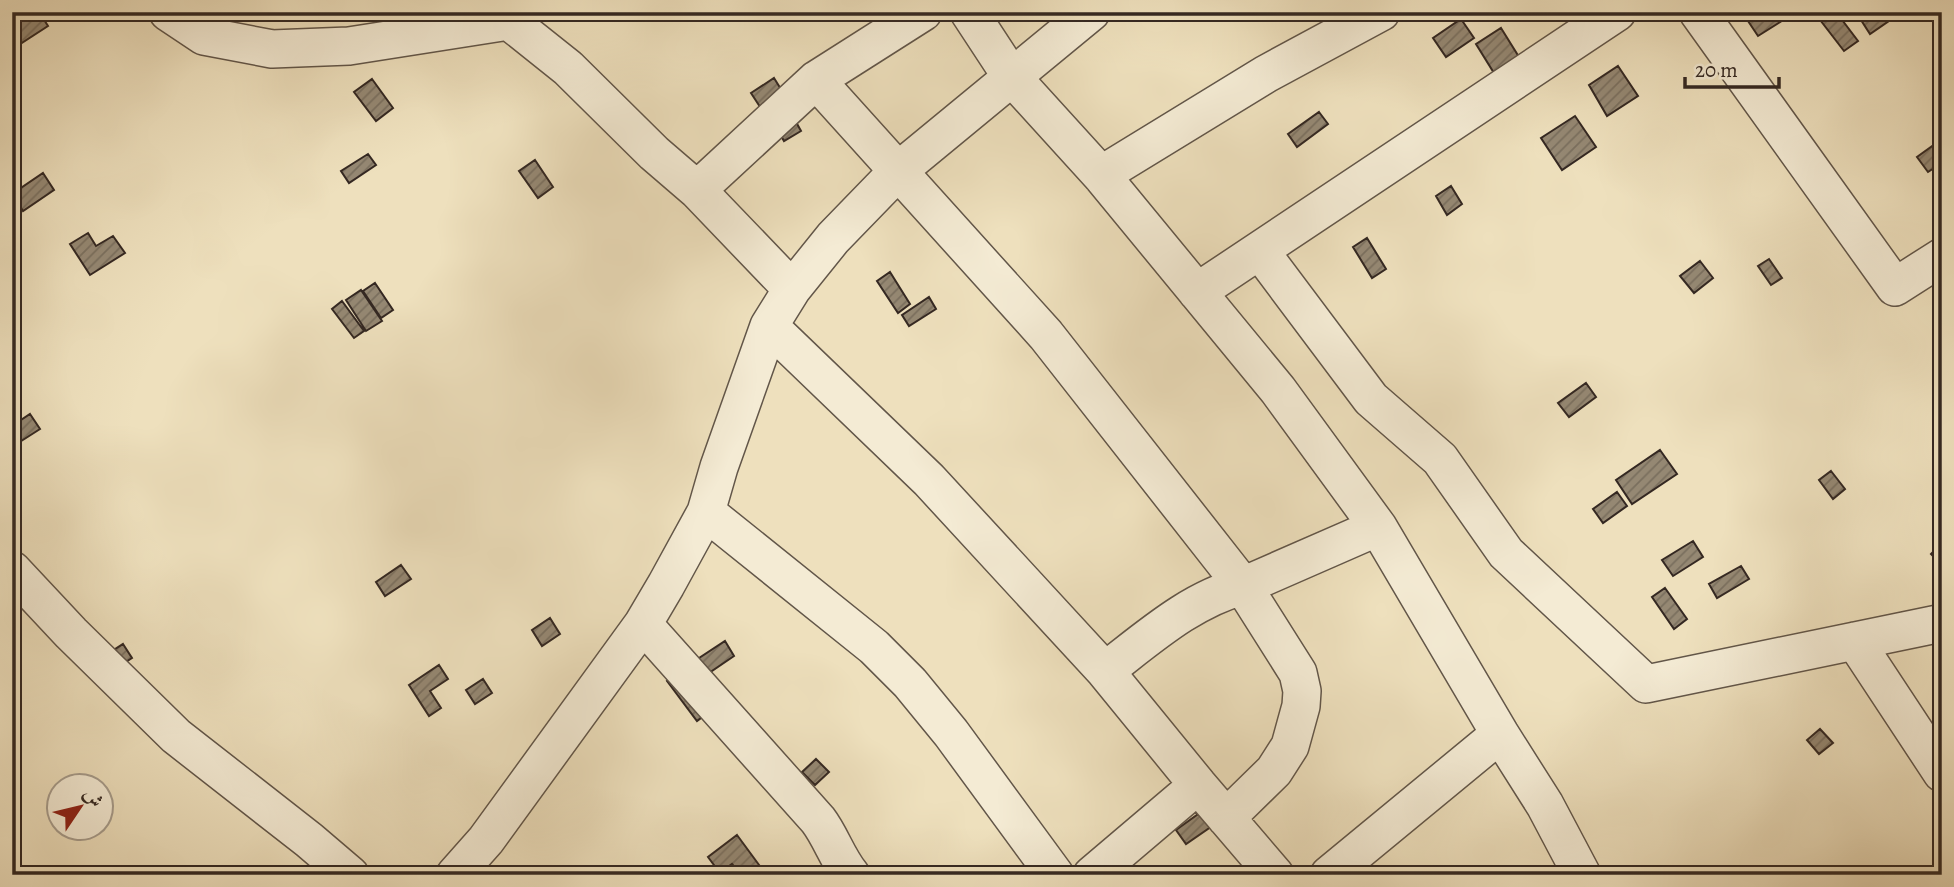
<svg xmlns="http://www.w3.org/2000/svg" width="1954" height="887" viewBox="0 0 1954 887" font-family="Alegreya,Amiri,serif">
	<defs>
		<pattern id="building-hatch" width="6" height="6" patternUnits="userSpaceOnUse" patternTransform="scale(1.75)"><rect width="6" height="6" fill="#958873"/><path d="M-1 1l2-2M0 6l6-6M5 7l2-2" fill="none" stroke="#7a6f5e"/></pattern>
	</defs>
	<rect width="100%" height="100%" fill="#eee0bd"/>
	<filter id="stains"><feTurbulence type="fractalNoise" baseFrequency=".00286" numOctaves="4"/><feColorMatrix values="0 0 0 0 .2 0 0 0 0 .09 0 0 0 0 .02 0 0 0 .5 -.17"/></filter>
	<radialGradient id="worn" r=".72"><stop offset=".6" stop-color="#630" stop-opacity="0"/><stop offset="1" stop-color="#630" stop-opacity=".3"/></radialGradient>
	<!-- building -->
	<path fill="url(#building-hatch)" stroke="#342822" stroke-width="2" d="M12 12H39L48 26 17 46 12 38Z
		M1742 12H1781L1785 19 1758 36Z
		M1814 12H1836L1858 41 1844 51Z
		M1872 12H1897L1899 14 1870 34 1861 20Z
		M1461 19 1474 38 1446 57 1433 38Z
		M1501 28 1519 57 1494 73 1476 44Z
		M1618 66 1638 96 1607 116 1589 85Z
		M774 78 787 99 764 113 751 93Z
		M372 79 393 108 376 121 354 92Z
		M786 104 801 131 784 141 768 113Z
		M1319 112 1328 124 1297 147 1288 134Z
		M1575 116 1596 147 1562 170 1541 138Z
		M1942 139V163L1928 172 1917 157Z
		M368 154 376 165 349 183 341 171Z
		M535 160 553 187 538 198 519 171Z
		M43 173 54 190 23 211 12 194Z
		M1451 186 1462 204 1447 215 1436 196Z
		M88 233 96 246 113 236 125 253 90 275 70 244Z
		M1367 238 1386 269 1372 278 1353 247Z
		M1769 259 1782 278 1771 285 1758 266Z
		M1700 261 1713 278 1694 293 1680 276Z
		M890 272 910 304 898 313 877 281Z
		M375 283 393 310 381 318 363 291Z
		M361 290 382 321 366 331 346 300Z
		M929 297 936 309 909 326 902 315Z
		M342 301 364 331 354 338 332 309Z
		M1586 383 1596 397 1569 417 1558 403Z
		M30 414 40 429 15 445 12 441V426Z
		M1660 450 1677 474 1632 504 1616 480Z
		M1831 471 1845 489 1833 499 1819 480Z
		M1617 492 1627 506 1603 523 1593 509Z
		M1693 541 1703 557 1673 576 1662 560Z
		M1942 543V565L1931 554Z
		M401 565 411 579 385 596 376 582Z
		M1741 566 1749 579 1717 598 1709 584Z
		M1665 588 1687 619 1674 629 1652 597Z
		M550 618 560 634 542 646 532 630Z
		M725 641 734 656 703 677 693 662Z
		M123 644 132 658 101 678 92 664Z
		M439 665 448 679 430 691 441 708 429 716 409 685Z
		M677 673 722 702 697 721 667 681Z
		M483 679 492 693 475 704 466 690Z
		M1820 729 1833 743 1819 754 1807 740Z
		M816 759 829 772 815 785 802 772Z
		M1208 807 1218 822 1186 844 1176 830Z
		M737 835 762 869 754 875H741L732 864 720 873 708 857Z"/>
	<g fill="none" stroke-linecap="round" stroke-linejoin="round">
		<!-- street casing -->
		<g stroke="#625649" stroke-width="40">
			<path id="street" d="M168 12 204 36 272 49 349 46 509 21 568 68 654 153 697 190 792 289
				M969 12 1011 76 1101 175 1278 390 1378 527 1500 734 1545 805 1582 875
				M1698 12 1895 287 1942 257
				M816 80 1046 335 1243 586 1298 673 1302 691 1301 706 1290 746 1274 771 1226 818
				M1101 175 1266 74 1381 12
				M697 190 816 80 923 12
				M1260 251 1371 399 1440 459 1506 553 1646 684 1942 623
				M1197 292 1617 12
				M769 326 929 480 1105 671
				M706 512 874 647 910 683 951 733 1055 875
				M12 570 71 633 176 736 309 840 350 875
				M643 624 818 820C831 837 837 858 851 875
				M1855 641 1942 773
				M455 875 486 840 643 624 666 585 706 512 719 467 769 326 792 289 833 238 898 171 1091 12
				M1092 875 1198 785
				M1275 875 1198 785 1105 671C1147 639 1191 599 1243 586L1378 527
				M1329 875 1500 734"/>
		</g>
		<!-- street -->
		<use href="#street" stroke="#f4ebd4" stroke-width="37"/>
	</g>
	<!-- margin -->
	<rect width="1954" height="887" fill="none" stroke="#eee0bd" stroke-width="42"/>
	<rect x="14" y="14" width="1926" height="859" fill="none" stroke="#342822" stroke-width="3.5"/>
	<rect x="21" y="21" width="1912" height="845" fill="none" stroke="#342822" stroke-width="2"/>
	<!-- north arrow -->
	<g transform="translate(80 807) rotate(55)"><circle r="33" fill="#f4ebd4" stroke="#a79d8d" stroke-width="2"/>
	<path d="M0-5L12 26L0 18L-12 26Z" fill="#8f2418"/>
	<text y="-10" font-size="19" font-weight="bold" text-anchor="middle" fill="#342822">ش</text>
	</g>
	<!-- scale -->
	<path d="M1685 77v10h94v-10" fill="none" stroke="#342822" stroke-width="3.5"/>
	<text x="1695" y="77" font-size="21" fill="#342822" stroke="#f4ebd4" stroke-width="5" paint-order="stroke">20 m</text>
	<rect width="100%" height="100%" filter="url(#stains)"/>
	<rect width="100%" height="100%" fill="url(#worn)"/>
</svg>
